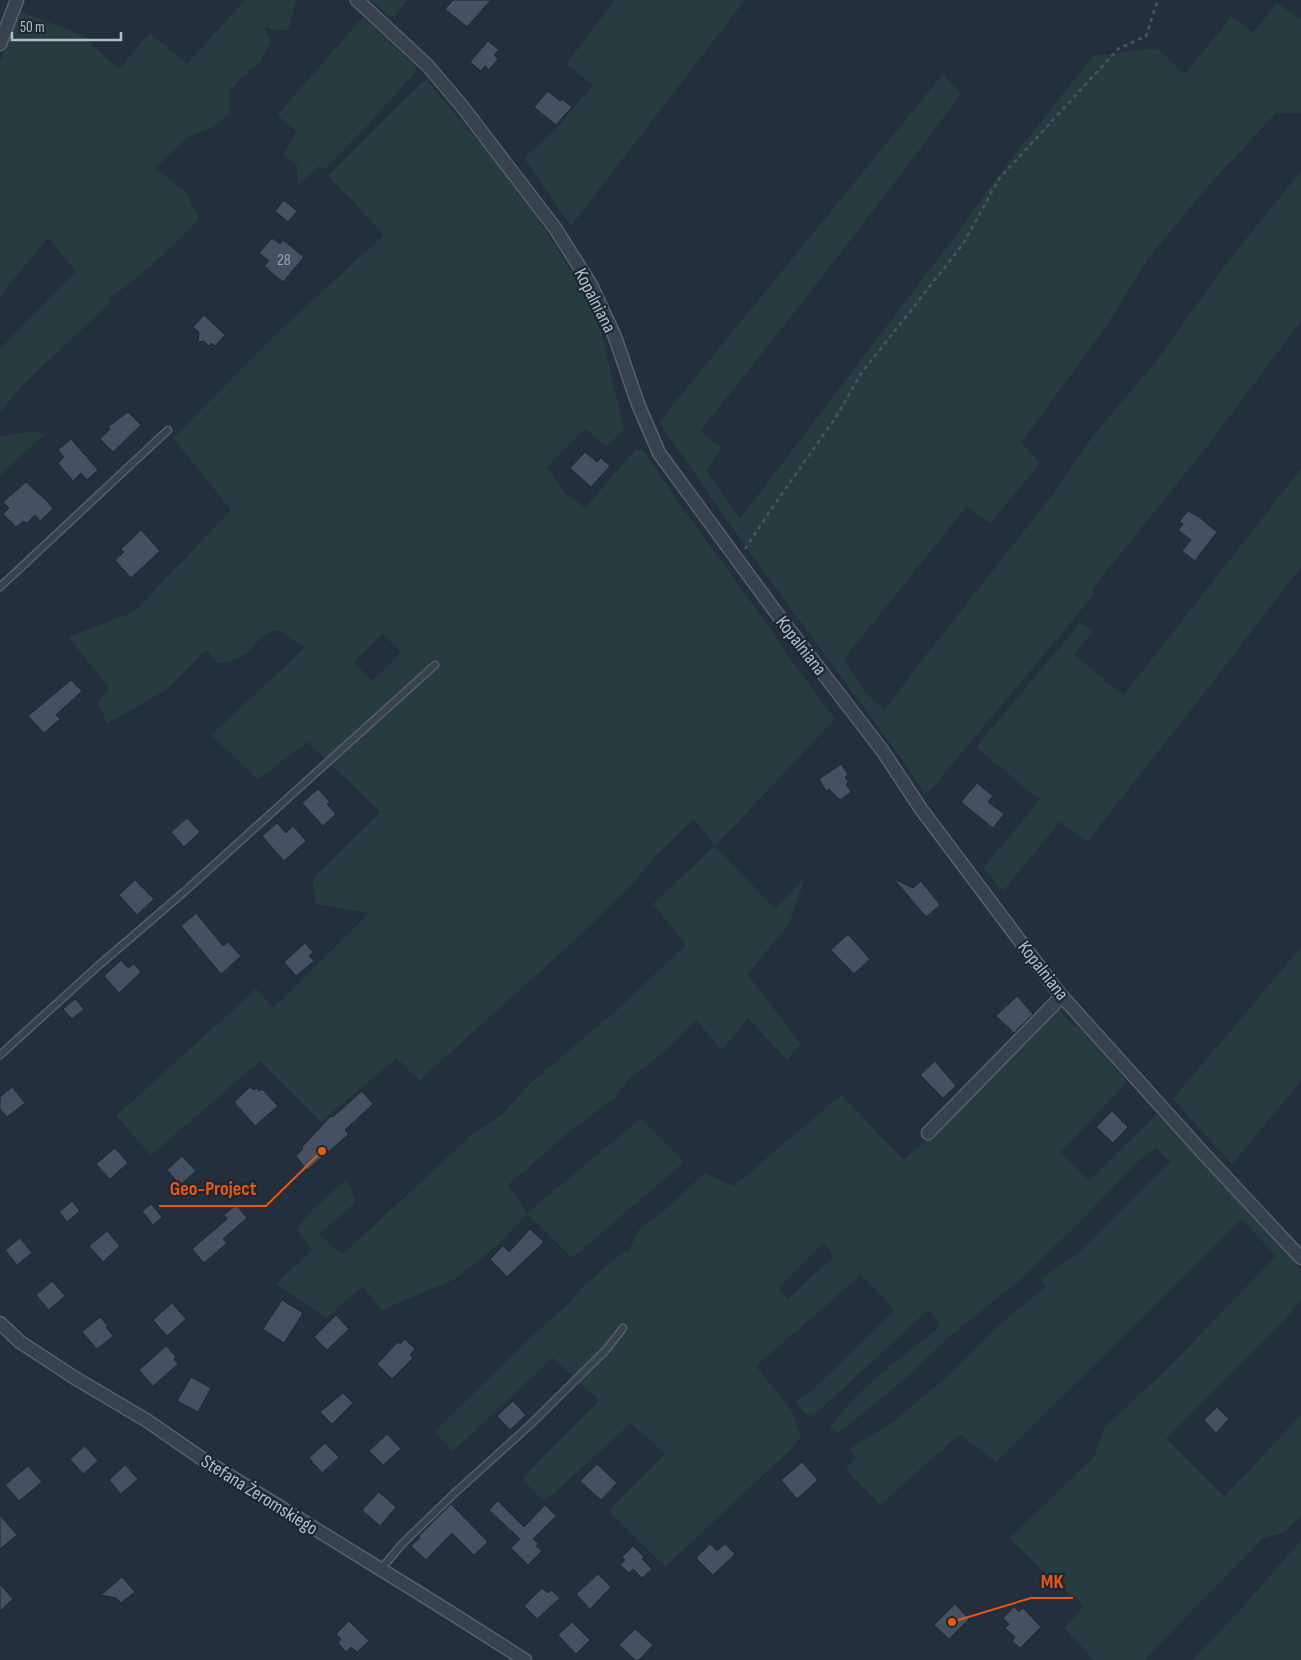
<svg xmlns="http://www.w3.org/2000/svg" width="1301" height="1660" viewBox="0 0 1301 1660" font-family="'Sofia Sans Condensed',sans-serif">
	<rect width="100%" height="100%" fill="#242f3e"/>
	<!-- green -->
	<path fill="#263c3f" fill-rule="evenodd" d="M245 0H296L288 31 264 27 271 42 260 62 240 79 229 91 230 113 214 127 188 137 155 168 186 192 199 219C171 248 142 276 108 299L110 303 22 385 0 412V349L76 271 48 238 0 296V62L19 11 80 34 119 69 150 33 187 64Z
		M371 0H408L395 15 390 17Z
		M615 0H745L571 226 524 158 554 131 593 85 566 64Z
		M1277 3 1300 19 1301 18V113H1276L1208 186 1149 257 1105 328 1021 443 1040 463 990 524 967 506 844 659 865 692 885 711 912 673 1053 494 1095 433 1154 364 1229 260 1301 171V321L1209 444 1092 589 1095 593 1086 604 935 785 925 794 903 761 750 553 659 422 943 74 961 94C876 209 789 320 700 431L722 448 706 470 740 519 950 243 998 176 1093 56 1157 48 1185 74 1232 16 1253 33Z
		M363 17 416 67 415 72 368 125 324 170 319 166 298 185 297 165 283 155 297 132 277 115Z
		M426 79 523 195 576 279 601 331 624 430 607 446 585 429 547 467 564 492 585 508 636 449 643 450 679 503 773 632 780 645 835 719 715 846 775 909 806 876 789 924 747 974 801 1044 787 1060 748 1018 722 1050 696 1020 664 1052 631 1077 614 1098 569 1132 508 1185 527 1213 641 1118 684 1162 572 1258 527 1214 499 1244 455 1279 382 1310 362 1286 327 1318 276 1284 312 1250 296 1229 314 1208 347 1179 356 1202 319 1234 342 1255 476 1131 500 1116 531 1083 619 1008 686 945 653 904 715 846 694 819 655 856 635 881 578 937 419 1081 397 1058 321 1122 260 1061 151 1155 116 1116 256 989 273 1008 369 913 316 904 313 888 314 878 381 812 307 742 258 779 211 735 305 648 278 630C258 635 261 640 247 653 239 659 228 662 217 663L206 650 166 690 107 724 98 702 110 688 68 637 134 612 231 510 173 438 276 334 384 235 328 175ZM383 633 401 653 372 681 353 662Z
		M34 431 45 434 0 475V437Z
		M1301 469V567L1205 692 1087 842 1060 822 1003 891 983 868 1040 800 976 747 1080 623 1094 631 1074 654 1123 696Z
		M1301 947V1081L1232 1164 1173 1099Z
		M1059 1009 1075 1027 1080 1028 1092 1040 1127 1082 1061 1152 1089 1181 1156 1115 1160 1117 1301 1269V1299L1284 1321 1166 1439 1224 1497 1301 1415V1516L1282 1533 1263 1538 1144 1660H1094L1064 1628 1084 1606 1040 1568 1010 1538 1094 1457 1104 1428 1168 1368 1276 1256 1242 1219 996 1462 960 1434 880 1505 846 1469 856 1457 850 1449 897 1419 953 1371 997 1327 1045 1287 1041 1279 1080 1251 1150 1181 1171 1162 1156 1148 1138 1161 1079 1223 1020 1280 951 1335 906 1378 837 1434 830 1427C858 1389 900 1358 937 1329L940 1324 928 1310 811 1418 795 1402 807 1395 895 1310 861 1275 756 1366 792 1411 801 1437 790 1450 665 1567 608 1511 665 1454 631 1423 544 1502 522 1479 599 1400 553 1358 453 1451 434 1432 531 1337 569 1303 583 1287 624 1251 628 1252 640 1228 667 1208 705 1173 734 1186 841 1095 904 1160 957 1112ZM823 1243 834 1256 788 1299 778 1288Z
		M1301 1540V1660H1192L1243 1607Z"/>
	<!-- building -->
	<path fill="#455162" stroke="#1f2835" d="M453 0H491L467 27 445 9Z
		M488 41 499 50 494 55 498 59 489 70 485 66 481 71 470 62Z
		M548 91 560 101 562 99 572 107 556 125 534 107Z
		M284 200 297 211 288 222 275 211Z
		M272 238 280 244 283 240 304 257 283 282 264 266 269 261 259 253Z
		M204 315 225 335 215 346 211 343 209 346 204 341 198 342 199 332 193 327Z
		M128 412 141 425 113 452 100 439 110 429 108 427Z
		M71 439 98 470 87 480 81 473 73 481 58 463 64 457 58 450Z
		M585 452 597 462 601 458 610 466 591 487 570 468Z
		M26 482 49 503 53 509 40 521 35 515 27 523 24 521 16 527 3 514 9 508 3 502Z
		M1188 511 1199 517 1217 532 1195 561 1182 551 1191 540 1178 530 1183 524 1179 522Z
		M141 530 160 551 131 578 115 560 124 552 121 549Z
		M71 680 82 691 56 715 60 719 44 733 28 716Z
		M841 764 848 774 845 777 849 782 846 784 851 792 840 800 829 789 826 791 819 779Z
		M977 783 993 796 988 802 1004 814 993 828 961 802Z
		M318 789 330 802 327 804 336 814 323 826 302 803Z
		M187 818 200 832 184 847 171 832Z
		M277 823 286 833 293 826 306 841 284 861 262 836Z
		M894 879 913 888 921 881 940 905 926 917Z
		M135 880 154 899 137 915 119 895Z
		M196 913 223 946 228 942 241 956 221 974 181 926Z
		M848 934 870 959 854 974 831 950Z
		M305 943 313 952 309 956 314 961 296 976 284 962Z
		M121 960 128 968 134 964 141 972 119 993 104 976Z
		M1017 996 1033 1014 1014 1033 996 1016Z
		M75 999 84 1009 72 1019 63 1009Z
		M935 1061 956 1086 943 1098 920 1075Z
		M12 1087 25 1103 7 1117 0 1109V1097Z
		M250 1087 254 1090 257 1088 259 1091 262 1089 278 1106 255 1126 234 1102Z
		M362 1091 373 1104 345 1130 349 1134 307 1170 296 1156 303 1149 302 1147 331 1116 333 1117Z
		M1112 1111 1128 1127 1113 1143 1096 1127Z
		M115 1148 128 1163 110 1179 96 1164Z
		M182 1156 196 1171 180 1185 167 1170Z
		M72 1201 80 1211 67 1222 59 1212Z
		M151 1204 162 1217 153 1225 142 1211Z
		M236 1205 247 1218 223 1239 227 1243 204 1263 192 1249 227 1219 224 1215Z
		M530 1229 544 1242 507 1277 490 1259 503 1246 509 1252Z
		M107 1231 120 1246 103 1262 89 1246Z
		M20 1238 32 1253 17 1265 5 1250Z
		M52 1281 65 1296 49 1310 36 1295Z
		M282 1300 303 1313 284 1343 263 1329Z
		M172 1303 186 1319 167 1336 153 1320Z
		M336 1315 349 1329 327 1350 314 1337Z
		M100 1317 108 1326 106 1327 113 1336 97 1349 82 1332Z
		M405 1339 415 1349 410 1355 413 1358 392 1379 377 1364 398 1342 400 1344Z
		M166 1346 176 1357 174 1359 178 1364 153 1386 139 1370Z
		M191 1377 211 1388 198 1412 177 1401Z
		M343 1393 353 1403 332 1424 320 1412Z
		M513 1401 526 1415 510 1430 497 1416Z
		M1217 1407 1229 1419 1216 1433 1204 1420Z
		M387 1434 401 1449 383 1465 369 1451Z
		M325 1443 339 1457 322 1473 309 1458Z
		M85 1446 98 1461 83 1474 70 1459Z
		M802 1462 818 1480 797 1499 781 1480Z
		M597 1464 617 1483 601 1500 580 1481Z
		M125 1465 138 1479 121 1494 109 1480Z
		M28 1466 42 1482 19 1501 5 1485Z
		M379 1492 396 1507 380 1526 362 1510Z
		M498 1501 524 1527 545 1505 556 1516 533 1539 539 1544 536 1546 542 1551 528 1565 511 1548 520 1539 489 1510Z
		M451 1504 488 1542 474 1555 452 1533 426 1560 411 1546 420 1538 419 1536Z
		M0 1515 17 1535 0 1549Z
		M710 1544 717 1551 725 1544 735 1554 713 1575 696 1558Z
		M633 1546 644 1557 642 1559 652 1569 642 1578 633 1569 629 1573 620 1565 625 1560 622 1557Z
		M598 1574 611 1587 590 1609 576 1594Z
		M122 1577 135 1592 121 1603 116 1598 101 1595Z
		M0 1584 13 1599 0 1611Z
		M542 1588 548 1593 551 1590 560 1598 537 1619 524 1606Z
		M955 1604 969 1619 949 1639 934 1625Z
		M1014 1607 1019 1612 1023 1608 1041 1627 1020 1648 1012 1641 1015 1637 1005 1628 1009 1624 1003 1618Z
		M349 1621 369 1641 357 1652 351 1647 346 1652 338 1643 341 1639 336 1634Z
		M572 1622 590 1640 576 1654 558 1635Z
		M635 1629 653 1645 639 1660H635L619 1645Z"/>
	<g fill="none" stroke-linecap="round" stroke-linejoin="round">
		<!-- service casing -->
		<g stroke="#565f6c" stroke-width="9">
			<path id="service" d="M0 587 168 430
				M0 1055 98 966 184 892 435 665
				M381 1569 403 1543 458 1490 530 1425 606 1350 623 1328"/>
		</g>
		<!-- minor casing -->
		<g stroke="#565f6c" stroke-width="15">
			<path id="minor" d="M357 0 428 66 461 105 555 228 591 285 615 337 638 404 659 453 775 611 882 750 921 809 1059 993 1204 1154 1301 1258
				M0 44 17 0
				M928 1133 1062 996
				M0 1323 20 1342 75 1378 146 1420 204 1460 440 1606 525 1660"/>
		</g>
		<!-- path -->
		<path stroke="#44595c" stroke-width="2.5" stroke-dasharray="4 4" stroke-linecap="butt" d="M745 549 770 511 838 414 860 375 963 244 999 179 1118 49 1146 36 1156 5 1160 0"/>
		<!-- service -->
		<use href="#service" stroke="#38414e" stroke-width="6"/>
		<!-- minor -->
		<use href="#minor" stroke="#38414e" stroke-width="12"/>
	</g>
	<g text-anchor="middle" stroke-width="4.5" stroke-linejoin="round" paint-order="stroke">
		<!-- number labels -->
		<g font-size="16" fill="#98a1af">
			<text x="284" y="265">28</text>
		</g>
		<!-- street labels -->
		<g font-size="19" fill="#b4bcc9" stroke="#1d2633">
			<text transform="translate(596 300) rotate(63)" y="7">Kopalniana</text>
			<text transform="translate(802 645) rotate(52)" y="7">Kopalniana</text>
			<text transform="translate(1044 970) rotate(52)" y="7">Kopalniana</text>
			<text transform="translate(260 1494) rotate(32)" y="7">Stefana Żeromskiego</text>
		</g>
	</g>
	<!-- callouts -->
	<path fill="none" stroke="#e8590c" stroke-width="2" d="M322 1151L266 1206H159M952 1622L1031 1598H1073"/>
	<g fill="#e8590c" stroke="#1d2633" stroke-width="2">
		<circle cx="322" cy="1151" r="5"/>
		<circle cx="952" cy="1622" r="5"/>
	</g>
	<g font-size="20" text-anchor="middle" font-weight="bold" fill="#e8590c" stroke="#1d2633" stroke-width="4.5" stroke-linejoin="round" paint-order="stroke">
		<text x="213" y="1195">Geo-Project</text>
		<text x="1052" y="1588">MK</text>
	</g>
	<!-- scale -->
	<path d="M12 32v8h109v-8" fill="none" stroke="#b4bcc9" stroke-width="2.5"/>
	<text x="20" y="32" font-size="15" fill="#b4bcc9" stroke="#1d2633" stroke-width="4" paint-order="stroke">50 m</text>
</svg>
